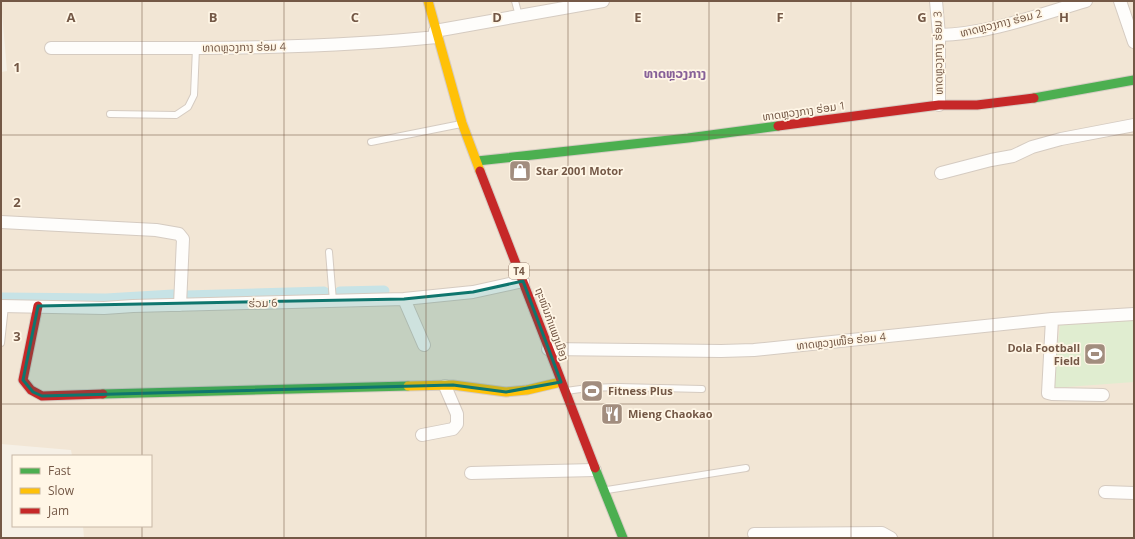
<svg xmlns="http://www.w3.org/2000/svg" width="1135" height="539" viewBox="0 0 1135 539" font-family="'Open Sans','Noto Sans Lao',sans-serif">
	<rect width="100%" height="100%" fill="#f6f0e6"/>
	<!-- residential -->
	<path fill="#f2e6d5" d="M1 1H1134V538H84L83 526H151V456H72L71 450 1 444V72L7 71Z"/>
	<!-- green -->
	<path fill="#e0edd0" d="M1134 320V382L1053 388 1060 325Z"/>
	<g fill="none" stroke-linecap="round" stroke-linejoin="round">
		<!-- canal -->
		<path stroke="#c7e3e6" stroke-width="11" d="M340 292 384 291
			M186 296 324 292
			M1 298 106 299 173 295"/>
		<!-- lane casing -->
		<g stroke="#d5cbc1" stroke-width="8">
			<path id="lane" d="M515 1 519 16
				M110 114 176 115 188 107 194 95 196 48
				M371 142 461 124
				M329 252 333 301
				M1 343 5 306
				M566 391 588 388 618 387 702 389
				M607 490 746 468"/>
		</g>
		<!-- street casing -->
		<g stroke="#d5cbc1" stroke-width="14">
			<path id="street" d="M936 1 939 35V105
				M1120 1 1134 42
				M435 31 603 1
				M939 35C989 34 1038 15 1086 1
				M51 48C180 48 309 50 437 37
				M941 173 991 160 1013 156 1032 147 1061 139 1134 125
				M1 222 156 230 179 234 183 239 180 305
				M404 299 424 345
				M1 306 104 308 133 306 404 299 473 292 523 281
				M1052 319 1048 393 1052 394 1103 395
				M548 349 721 351 754 350 1052 319 1134 314
				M422 435 453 429 457 424V414L445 386
				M471 473 595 470
				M1105 492 1134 493
				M754 534 882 533 891 538"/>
		</g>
		<!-- fast casing -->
		<g stroke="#d6ccc3" stroke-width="11">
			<path id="fast" d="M1034 98 1134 80
				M477 161 688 138 778 126
				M103 394 408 386
				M595 468 623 538"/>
		</g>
		<!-- slow casing -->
		<g stroke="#d6ccc3" stroke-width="11">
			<path id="slow" d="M428 1 462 123 480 171
				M408 386 453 385 506 392 527 390 561 382"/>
		</g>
		<!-- jam casing -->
		<g stroke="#d6ccc3" stroke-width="11">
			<path id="jam" d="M778 126 939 105H977L1034 98
				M480 171 595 468
				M38 306 23 380 31 390 42 396 103 394"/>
		</g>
		<!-- lane -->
		<use href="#lane" stroke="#fefdfb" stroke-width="6"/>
		<!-- street -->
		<use href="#street" stroke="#fefdfb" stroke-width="12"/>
		<!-- fast -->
		<use href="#fast" stroke="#4caf50" stroke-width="9"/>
		<!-- slow -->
		<use href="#slow" stroke="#ffc107" stroke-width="9"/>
		<!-- jam -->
		<use href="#jam" stroke="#c62828" stroke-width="9"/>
	</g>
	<!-- marked area -->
	<path fill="#0f766e" fill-opacity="0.2" stroke="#0f766e" stroke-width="3" stroke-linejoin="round" d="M523 281 561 382 506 392 453 385 42 396 33 392 23 380 38 306 404 299 473 292Z"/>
	<!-- grid -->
	<path fill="none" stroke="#745846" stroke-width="1" stroke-opacity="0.55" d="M142 1V456M284 1V538M426 1V538M568 1V538M709 1V538M851 1V538M993 1V538M1 135H1134M1 270H1134M1 404H1134M142 526V538"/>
	<!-- icons -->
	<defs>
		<g id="shop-square" transform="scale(1.15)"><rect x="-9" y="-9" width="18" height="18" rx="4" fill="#a28d7e" stroke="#fff6e6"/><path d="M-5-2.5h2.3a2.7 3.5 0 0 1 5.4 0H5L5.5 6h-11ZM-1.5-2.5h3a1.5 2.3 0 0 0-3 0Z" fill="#fff"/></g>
		<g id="stadium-square" transform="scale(1.15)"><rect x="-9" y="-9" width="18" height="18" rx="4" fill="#a28d7e" stroke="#fff6e6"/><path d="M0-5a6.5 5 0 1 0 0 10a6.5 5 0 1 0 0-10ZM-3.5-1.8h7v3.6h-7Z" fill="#fff"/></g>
		<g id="restaurant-square" transform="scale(1.15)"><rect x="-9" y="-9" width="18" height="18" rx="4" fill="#a28d7e" stroke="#fff6e6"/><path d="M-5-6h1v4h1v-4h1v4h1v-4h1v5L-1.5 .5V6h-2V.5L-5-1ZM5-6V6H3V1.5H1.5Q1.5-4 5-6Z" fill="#fff"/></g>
	</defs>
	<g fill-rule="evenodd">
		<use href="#shop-square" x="520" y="171"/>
		<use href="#stadium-square" x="1095" y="354"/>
		<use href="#stadium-square" x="592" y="391"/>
		<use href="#restaurant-square" x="612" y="414"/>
	</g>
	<g text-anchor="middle" stroke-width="3.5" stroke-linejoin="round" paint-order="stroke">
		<!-- shield labels -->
		<rect fill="#fff6e6" stroke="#9e8776" stroke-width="1" x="509" y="263" width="20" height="16" rx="3"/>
		<g font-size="10" font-weight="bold" fill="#745846">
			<text x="519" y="275">T4</text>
		</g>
		<!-- street labels -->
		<g font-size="11" fill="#745846" stroke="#fff6e6">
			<text transform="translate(1001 23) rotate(-14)" y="4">ທາດຫຼວງກາງ ຮ່ອມ 2</text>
			<text transform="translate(244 47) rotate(-1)" y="4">ທາດຫຼວງກາງ ຮ່ອມ 4</text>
			<text transform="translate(938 53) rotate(-91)" y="4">ທາດຫຼວງກາງ ຮ່ອມ 3</text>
			<text transform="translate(804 111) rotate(-8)" y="4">ທາດຫຼວງກາງ ຮ່ອມ 1</text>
			<text transform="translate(263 303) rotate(-1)" y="4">ຮ່ວມ 6</text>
			<text transform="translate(552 324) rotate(70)" y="4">ຖະໜົນກຳແພງເມືອງ</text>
			<text transform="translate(841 341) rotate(-6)" y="4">ທາດຫຼວງເໜືອ ຮ່ອມ 4</text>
		</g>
		<!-- poi labels -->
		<g font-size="11" font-weight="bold" fill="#745846" stroke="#fff6e6" text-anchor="start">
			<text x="536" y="175">Star 2001 Motor</text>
			<text x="1080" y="352" text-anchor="end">Dola Football<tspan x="1080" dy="13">Field</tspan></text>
			<text x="608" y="395">Fitness Plus</text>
			<text x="628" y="418">Mieng Chaokao</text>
		</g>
		<!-- quarter labels -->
		<g font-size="13" font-weight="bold" fill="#876198" stroke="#fff6e6">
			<text x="675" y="78">ທາດຫຼວງກາງ</text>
		</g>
	</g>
	<g font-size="13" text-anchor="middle" font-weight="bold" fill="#745846" stroke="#fff6e6" stroke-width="3.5" stroke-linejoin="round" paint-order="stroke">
		<text x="71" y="22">A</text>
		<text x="213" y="22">B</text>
		<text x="355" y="22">C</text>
		<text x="497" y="22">D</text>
		<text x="638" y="22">E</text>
		<text x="780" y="22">F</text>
		<text x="922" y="22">G</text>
		<text x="1064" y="22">H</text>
		<text x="17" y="72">1</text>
		<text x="17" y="207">2</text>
		<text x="17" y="341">3</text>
	</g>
	<!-- border -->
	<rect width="1135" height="539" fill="none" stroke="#745846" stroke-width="4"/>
	<!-- legend -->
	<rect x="12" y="455" width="140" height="72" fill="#fff6e6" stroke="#c7b7a6"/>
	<rect x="20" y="468" width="20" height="6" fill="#4caf50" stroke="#c7b7a6"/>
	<text x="48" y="475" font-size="12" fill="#745846">Fast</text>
	<rect x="20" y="488" width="20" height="6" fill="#ffc107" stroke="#c7b7a6"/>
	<text x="48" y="495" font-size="12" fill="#745846">Slow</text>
	<rect x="20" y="508" width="20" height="6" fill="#c62828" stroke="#c7b7a6"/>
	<text x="48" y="515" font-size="12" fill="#745846">Jam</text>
</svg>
